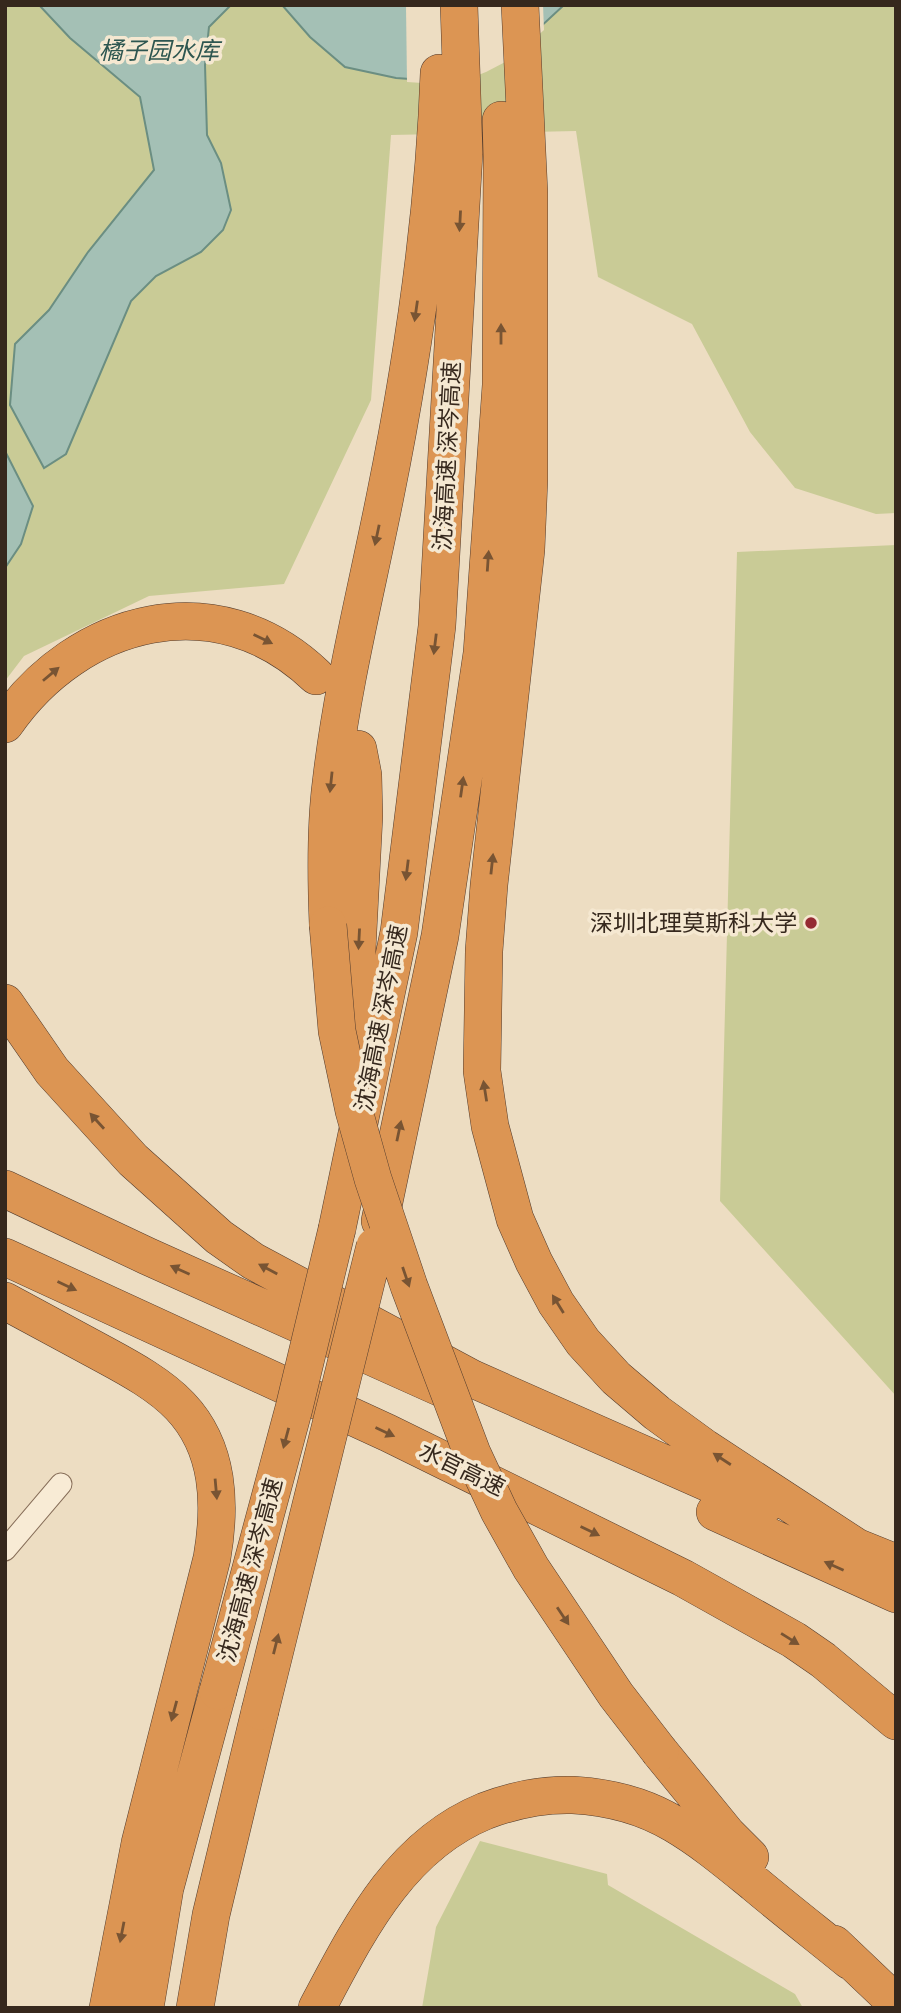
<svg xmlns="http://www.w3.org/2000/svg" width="901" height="2013" viewBox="0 0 901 2013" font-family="'Times New Roman','Noto Sans SC',serif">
	<rect width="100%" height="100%" fill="#edddc2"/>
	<!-- green -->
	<path fill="#c9cb96" d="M5 5H896V513L876 514 795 488 750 432 692 324 598 277 576 131 391 135 371 400 284 584 149 596 24 656 5 681Z
		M896 545V1396L720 1201 737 552Z
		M480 1841 607 1874 608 1885 795 1994 803 2008H422L436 1927Z"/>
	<!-- water -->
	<path fill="#a4c0b5" stroke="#6b8e82" stroke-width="2" d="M39 5H231L209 27 205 65 207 135 221 163 231 210 223 230 201 252 156 276 131 301 66 454 44 468 10 405 15 344 49 310 88 252 154 170 140 97 70 38Z
		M282 5H564L509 56 452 82 396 78 345 67 310 37Z
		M5 451 33 506 21 544 5 568Z"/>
	<!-- pier -->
	<path fill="#edddc2" d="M406 5H543L544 30 511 59 486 72 453 85 407 82Z"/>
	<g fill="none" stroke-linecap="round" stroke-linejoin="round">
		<!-- street casing -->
		<g stroke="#876e59" stroke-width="23">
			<path id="street" d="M5 1550 61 1484"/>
		</g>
		<!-- highway casing -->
		<g stroke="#543d2e" stroke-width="38">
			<path id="highway" d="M520 5 529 193V480L526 550 489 885 484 951 482 1071 490 1126 515 1219 534 1262 556 1303 583 1342 616 1378 657 1413 705 1448 861 1550
				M5 724C78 618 217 581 316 676
				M328 925C326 878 325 830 331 783 342 686 366 592 385 497 413 359 434 214 439 73
				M5 1003 52 1071 133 1160 219 1237 253 1261 473 1379 763 1507
				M351 1066 364 816 363 775 358 749
				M5 1189 147 1256 448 1391
				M380 1221 440 936 482 653 501 385 502 156 501 120
				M337 1229 399 932 437 626 464 153 459 5
				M5 1257 388 1433 683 1578 794 1640 823 1660 896 1721
				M5 1301C38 1319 72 1337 105 1355 131 1369 160 1385 180 1406 220 1448 221 1505 212 1558L140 1843 108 2008
				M715 1512 896 1594
				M839 1540 896 1563
				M660 1752 727 1834 750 1857
				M834 1944 896 2003
				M145 2008 165 1888 218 1691
				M195 2008 211 1915 260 1711
				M317 2008C358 1931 399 1846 485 1811 514 1800 542 1794 573 1795 608 1797 644 1806 674 1824 703 1841 729 1863 755 1884 786 1910 818 1935 850 1961"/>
		</g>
		<!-- street -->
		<use href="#street" stroke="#f8ebd5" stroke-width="21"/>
		<!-- highway -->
		<use href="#highway" stroke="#dc9553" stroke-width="37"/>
		<!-- highway-bridge casing -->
		<g stroke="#543d2e" stroke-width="38" stroke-linecap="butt">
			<path id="highway-bridge" d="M328 925 337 1031 354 1111 373 1179 409 1286 472 1453 499 1511 531 1568 616 1695 660 1752
				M218 1691 294 1408 337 1229
				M260 1711 375 1246"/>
		</g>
		<!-- highway-bridge -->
		<use href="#highway-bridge" stroke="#dc9553" stroke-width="37"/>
	</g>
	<!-- one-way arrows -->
	<defs><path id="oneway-solid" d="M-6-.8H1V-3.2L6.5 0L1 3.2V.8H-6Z" transform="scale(1.75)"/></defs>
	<g fill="#785433">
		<use href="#oneway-solid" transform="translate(460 221) rotate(93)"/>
		<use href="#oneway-solid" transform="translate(416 311) rotate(98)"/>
		<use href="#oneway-solid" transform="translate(501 334) rotate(-90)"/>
		<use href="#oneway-solid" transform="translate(377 535) rotate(102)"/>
		<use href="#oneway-solid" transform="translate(488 561) rotate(-86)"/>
		<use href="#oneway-solid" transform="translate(263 639) rotate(26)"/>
		<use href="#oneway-solid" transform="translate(435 644) rotate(97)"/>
		<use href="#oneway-solid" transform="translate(51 674) rotate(-40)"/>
		<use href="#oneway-solid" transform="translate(331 782) rotate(96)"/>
		<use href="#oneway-solid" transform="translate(462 787) rotate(-82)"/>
		<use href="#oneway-solid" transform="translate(492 864) rotate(-84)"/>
		<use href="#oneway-solid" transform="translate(407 870) rotate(97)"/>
		<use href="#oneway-solid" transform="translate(359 939) rotate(93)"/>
		<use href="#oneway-solid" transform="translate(485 1091) rotate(-99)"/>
		<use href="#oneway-solid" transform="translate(97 1121) rotate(-132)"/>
		<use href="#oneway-solid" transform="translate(399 1131) rotate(-78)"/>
		<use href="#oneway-solid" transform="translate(268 1269) rotate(-152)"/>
		<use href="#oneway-solid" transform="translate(180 1270) rotate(-156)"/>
		<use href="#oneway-solid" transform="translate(406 1277) rotate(71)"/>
		<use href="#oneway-solid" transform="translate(67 1286) rotate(25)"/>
		<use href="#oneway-solid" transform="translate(558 1304) rotate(-122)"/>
		<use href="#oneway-solid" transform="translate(385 1432) rotate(25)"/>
		<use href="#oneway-solid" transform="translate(286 1438) rotate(105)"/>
		<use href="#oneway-solid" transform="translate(722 1459) rotate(-147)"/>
		<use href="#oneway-solid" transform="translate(216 1489) rotate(85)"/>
		<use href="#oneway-solid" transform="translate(590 1531) rotate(26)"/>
		<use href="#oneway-solid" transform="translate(834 1566) rotate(-156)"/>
		<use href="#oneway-solid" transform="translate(563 1616) rotate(56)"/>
		<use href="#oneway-solid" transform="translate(790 1639) rotate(32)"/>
		<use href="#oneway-solid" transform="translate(276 1644) rotate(-76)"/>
		<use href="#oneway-solid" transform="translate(174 1711) rotate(105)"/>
		<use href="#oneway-solid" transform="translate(122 1932) rotate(101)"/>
	</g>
	<!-- markers -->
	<circle fill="#952a33" stroke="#f5e8d1" stroke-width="2.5" cx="811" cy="923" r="7"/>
	<g text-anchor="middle" stroke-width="7" stroke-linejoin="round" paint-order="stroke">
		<!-- street labels -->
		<g font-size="23" fill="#36281d" stroke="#f5e8d1">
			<text transform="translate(447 456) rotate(-87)" y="8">沈海高速 深岑高速</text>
			<text transform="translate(381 1018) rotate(-79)" y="8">沈海高速 深岑高速</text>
			<text transform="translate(462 1469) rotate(26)" y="8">水官高速</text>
			<text transform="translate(250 1570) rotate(-75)" y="8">沈海高速 深岑高速</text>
		</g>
		<!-- poi labels -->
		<g font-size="23" fill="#36281d" stroke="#f5e8d1" text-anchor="end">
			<text x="797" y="931">深圳北理莫斯科大学</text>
		</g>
		<!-- water labels -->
		<g font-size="24" font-style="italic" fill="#2d5650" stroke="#f5e8d1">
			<text x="159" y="59">橘子园水库</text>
		</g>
	</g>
	<!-- border -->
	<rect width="901" height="2013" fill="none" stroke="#36281d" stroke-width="14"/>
</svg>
